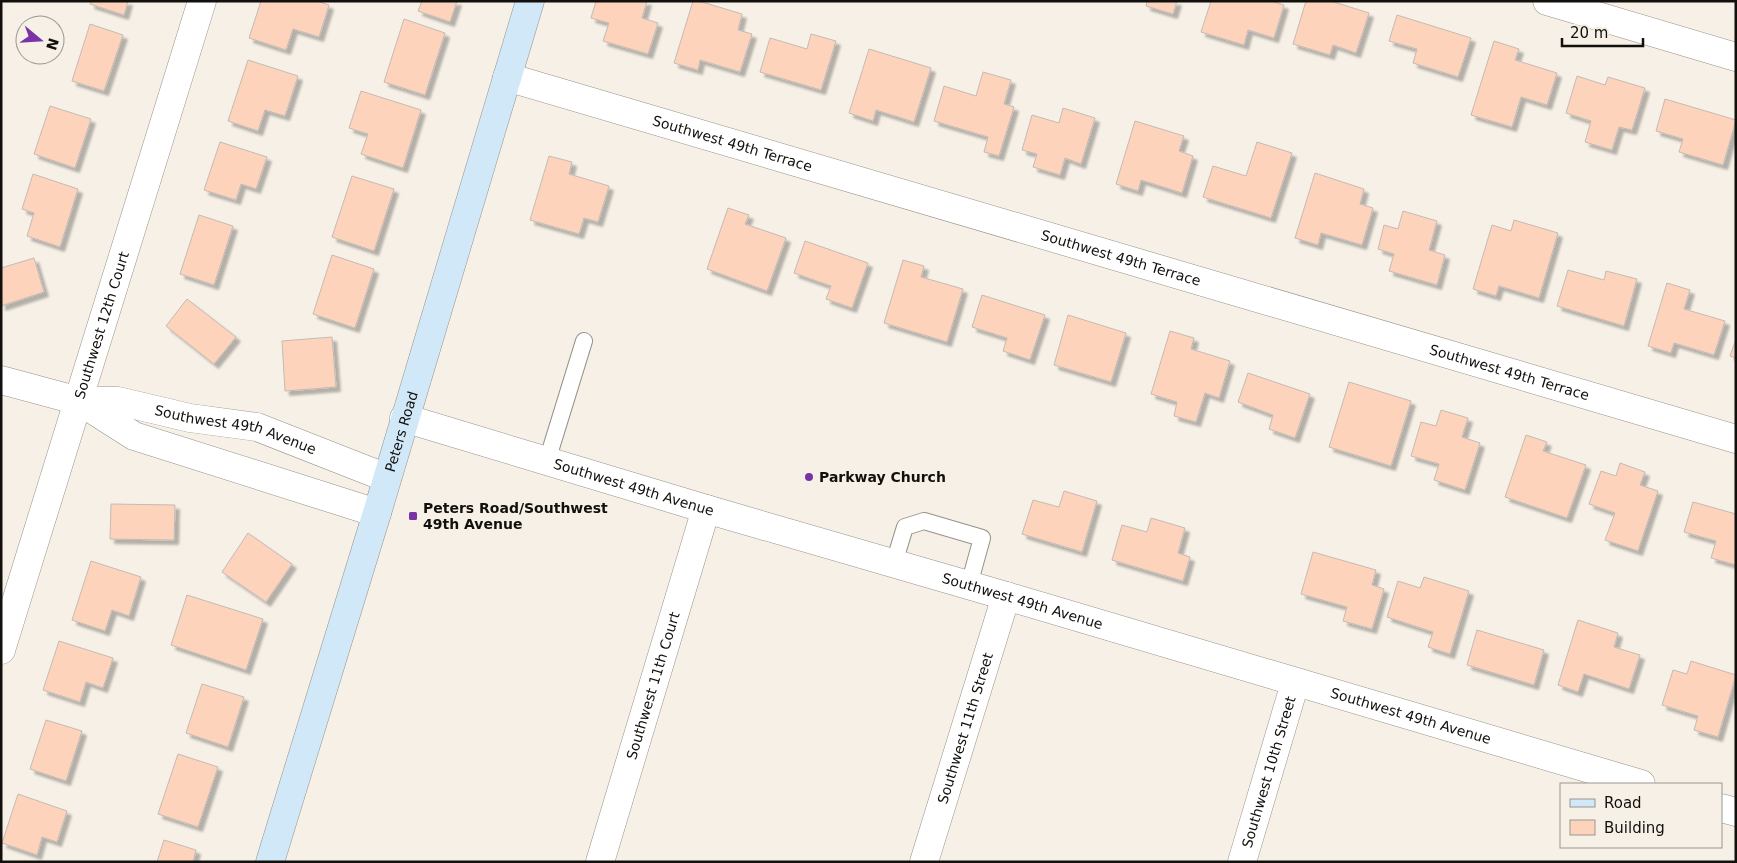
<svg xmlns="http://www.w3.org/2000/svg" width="1737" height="863" viewBox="0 0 1737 863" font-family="'DejaVu Sans',sans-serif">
	<defs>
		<filter id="shadow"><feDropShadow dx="4.5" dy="4.5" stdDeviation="1" flood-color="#0004"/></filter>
	</defs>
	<rect width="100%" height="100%" fill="#f6f0e6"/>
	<!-- building -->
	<path fill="#fdd3bc" stroke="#c4bab4" filter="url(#shadow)" d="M91 1H128L124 15 90 4Z
		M261 1H317L329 5 319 37 293 29 286 50 249 38Z
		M422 1H457L450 22 418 11Z
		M596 1H647L642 18 658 23 648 54 603 41 609 23 591 18Z
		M693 1H699L742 14 738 30 752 34 740 72 700 60 698 70 674 63Z
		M1147 1H1177L1173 14 1146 6Z
		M1211 1H1271L1284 5 1274 38 1248 30 1244 45 1201 32Z
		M1306 1H1331L1369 13 1356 53 1333 45 1330 55 1293 44Z
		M1397 15 1471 38 1458 77 1413 63 1417 49 1389 41Z
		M404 19 445 33 425 95 384 82Z
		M90 24 123 35 104 91 72 81Z
		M811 34 836 41 821 90 760 72 770 38 807 49Z
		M1494 41 1519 49 1515 60 1557 73 1547 105 1521 97 1512 127 1471 115Z
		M869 49 931 68 914 122 876 110 873 121 849 113Z
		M248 60 298 76 285 116 265 110 258 131 228 121Z
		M983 72 1011 80 1004 104 1014 107 999 156 984 152 988 137 934 121 944 86 976 96Z
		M1577 76 1605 85 1608 77 1645 88 1632 130 1619 127 1612 150 1585 142 1591 121 1566 113Z
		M361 91 421 110 403 168 361 154 368 134 349 128Z
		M1665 99 1736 120 1723 165 1679 152 1683 139 1656 131Z
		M50 106 91 119 75 168 34 154Z
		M1063 108 1095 118 1081 164 1065 158 1060 175 1033 167 1037 154 1022 150 1032 115 1059 123Z
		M1135 121 1184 136 1179 151 1193 156 1182 193 1141 180 1138 191 1116 184Z
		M220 142 267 157 256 189 241 184 236 200 204 190Z
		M1257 142 1292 153 1271 218 1203 197 1213 166 1246 176Z
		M549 156 572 162 569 174 609 186 598 222 584 218 579 234 530 220Z
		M1315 173 1364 189 1360 204 1373 208 1362 245 1321 233 1318 245 1295 238Z
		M33 174 78 189 60 247 27 236 34 213 22 209Z
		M352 176 394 189 374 251 332 237Z
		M728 208 749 215 745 224 786 238 767 291 707 269Z
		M1403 211 1437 221 1429 250 1445 255 1437 285 1389 271 1394 254 1378 249 1384 225 1398 229Z
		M199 215 233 226 214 285 180 274Z
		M1514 220 1558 233 1539 298 1499 286 1496 296 1473 289 1492 225 1511 231Z
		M805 241 868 263 852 308 826 299 831 286 794 273Z
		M332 255 374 269 355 328 313 314Z
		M34 258 44 292 1 306V268Z
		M903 260 924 266 921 277 963 289 947 342 884 323Z
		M1568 270 1604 280 1606 271 1637 279 1624 326 1557 306Z
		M1667 283 1690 290 1684 309 1725 321 1714 355 1674 343 1671 353 1648 346Z
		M982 295 1045 315 1030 360 1003 351 1007 338 972 327Z
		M187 299 236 337 214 364 166 326Z
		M1068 315 1126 333 1111 382 1054 365Z
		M1170 331 1194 338 1191 349 1230 361 1219 398 1205 393 1196 422 1174 416 1177 402 1151 394Z
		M332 337 336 387 285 391 282 341Z
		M1736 339V358L1730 356Z
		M1248 373 1310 394 1295 438 1269 429 1273 415 1238 402Z
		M1349 382 1411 401 1391 466 1329 447Z
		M1441 410 1468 418 1462 437 1480 443 1465 490 1434 480 1439 464 1411 456 1421 422 1436 426Z
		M1526 435 1547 442 1543 451 1586 465 1567 518 1505 497Z
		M1620 463 1645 472 1640 485 1658 491 1638 551 1605 540 1615 513 1589 504 1601 471 1616 476Z
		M1064 491 1097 501 1082 552 1022 534 1033 500 1059 507Z
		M1693 502 1736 514V565L1711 558 1716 541 1684 532Z
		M111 504 175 505 174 540 110 539Z
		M1151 518 1185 528 1178 553 1190 557 1183 581 1112 560 1122 525 1147 532Z
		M248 533 292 564 266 602 222 572Z
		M1313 552 1376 570 1372 585 1384 589 1372 629 1343 621 1347 607 1301 594Z
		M91 561 141 577 129 616 112 610 105 631 72 620Z
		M1424 577 1469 591 1450 654 1428 647 1433 632 1387 617 1398 581 1420 588Z
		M187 595 263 619 246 670 171 645Z
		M1578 620 1618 633 1614 647 1640 655 1629 689 1584 674 1578 692 1558 685Z
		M1477 630 1544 650 1534 685 1467 665Z
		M59 641 113 658 103 688 86 682 80 702 43 690Z
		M1691 661 1736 675 1718 737 1694 730 1698 716 1662 705 1673 670 1687 674Z
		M202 684 244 697 228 747 186 733Z
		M46 720 82 731 66 781 30 769Z
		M178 754 218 767 198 827 158 814Z
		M18 794 67 811 57 842 42 837 37 855 2 843Z
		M164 840 196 850 193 862H157Z"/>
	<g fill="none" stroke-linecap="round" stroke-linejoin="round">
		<!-- lane casing -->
		<g stroke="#979289" stroke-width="18">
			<path id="lane" d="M547 461 584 341
				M894 563 905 527 924 521 982 538 969 585"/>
		</g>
		<!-- street casing -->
		<g stroke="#979289" stroke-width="29">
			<g id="street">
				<path d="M1547 1 1736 57"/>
				<path id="s1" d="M507 77 1736 439"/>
				<path id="s2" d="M1 380 79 401H118L190 418 257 427 387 478"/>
				<path d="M79 401 134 436 377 513"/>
				<path id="s3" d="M404 418 706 509 1006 596 1641 784"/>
				<path id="s4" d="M1 650 202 1"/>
				<path d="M1721 808 1736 812"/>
				<path id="s5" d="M600 862 706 509"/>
				<path id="s6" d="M924 862 1006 596"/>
				<path id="s7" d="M1242 862 1295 683"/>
			</g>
		</g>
		<!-- secondary casing -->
		<g stroke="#979289" stroke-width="29">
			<g id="secondary">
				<path id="s8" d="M270 862 377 513 530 1"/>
			</g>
		</g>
		<!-- lane -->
		<use href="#lane" stroke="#fff" stroke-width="16"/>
		<!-- street -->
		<use href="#street" stroke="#fff" stroke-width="28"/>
		<!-- secondary -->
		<use href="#secondary" stroke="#d0e8f8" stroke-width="28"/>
	</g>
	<!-- markers -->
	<g fill="#7933a7" stroke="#f6f0e6" stroke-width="2">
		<circle cx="809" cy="477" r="5"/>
		<rect x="408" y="511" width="10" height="10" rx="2.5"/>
	</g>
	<g text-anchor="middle" stroke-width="5" stroke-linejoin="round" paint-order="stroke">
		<!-- street labels -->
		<g font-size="14" fill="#12100d" stroke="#f6f0e6">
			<text dy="5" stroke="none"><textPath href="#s1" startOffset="235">Southwest 49th Terrace</textPath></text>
			<text dy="5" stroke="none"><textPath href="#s1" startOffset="640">Southwest 49th Terrace</textPath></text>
			<text dy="5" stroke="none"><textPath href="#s4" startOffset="340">Southwest 12th Court</textPath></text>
			<text dy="5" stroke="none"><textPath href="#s1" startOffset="1045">Southwest 49th Terrace</textPath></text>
			<text dy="5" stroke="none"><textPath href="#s2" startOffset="241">Southwest 49th Avenue</textPath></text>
			<text dy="5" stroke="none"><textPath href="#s8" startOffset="450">Peters Road</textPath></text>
			<text dy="5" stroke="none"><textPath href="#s3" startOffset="240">Southwest 49th Avenue</textPath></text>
			<text dy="5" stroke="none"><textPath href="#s3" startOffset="645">Southwest 49th Avenue</textPath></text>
			<text dy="5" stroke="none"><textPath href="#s5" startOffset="184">Southwest 11th Court</textPath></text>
			<text dy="5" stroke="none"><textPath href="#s3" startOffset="1050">Southwest 49th Avenue</textPath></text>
			<text dy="5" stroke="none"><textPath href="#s6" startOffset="140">Southwest 11th Street</textPath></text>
			<text dy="5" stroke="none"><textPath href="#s7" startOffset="94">Southwest 10th Street</textPath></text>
		</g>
		<!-- poi labels -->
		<g font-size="14" font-weight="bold" fill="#12100d" stroke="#f6f0e6" text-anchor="start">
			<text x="819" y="482">Parkway Church</text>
			<text x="423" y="513">Peters Road/Southwest<tspan x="423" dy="16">49th Avenue</tspan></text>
		</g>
	</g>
	<!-- border -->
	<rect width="1737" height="863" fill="none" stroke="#12100d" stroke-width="5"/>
	<!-- legend -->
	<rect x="1560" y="783" width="162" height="65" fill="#f6f0e6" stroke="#9b968f"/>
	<rect x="1570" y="799" width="25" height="8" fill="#d0e8f8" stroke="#9b968f"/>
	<text x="1604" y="808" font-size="15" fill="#12100d">Road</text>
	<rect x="1570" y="820" width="25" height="15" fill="#fdd3bc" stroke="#9b968f"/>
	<text x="1604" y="833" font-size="15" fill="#12100d">Building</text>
	<!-- north arrow -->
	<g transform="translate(40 40) rotate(108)"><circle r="24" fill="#f6f0e6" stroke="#9b968f"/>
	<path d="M0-4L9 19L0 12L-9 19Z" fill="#7933a7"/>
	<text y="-8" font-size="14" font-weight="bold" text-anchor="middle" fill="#12100d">N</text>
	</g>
	<!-- scale -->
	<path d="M1562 38v8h81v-8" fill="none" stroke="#12100d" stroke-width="2.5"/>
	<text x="1570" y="38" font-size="15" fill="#12100d" stroke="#f6f0e6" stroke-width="4" paint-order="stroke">20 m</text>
</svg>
